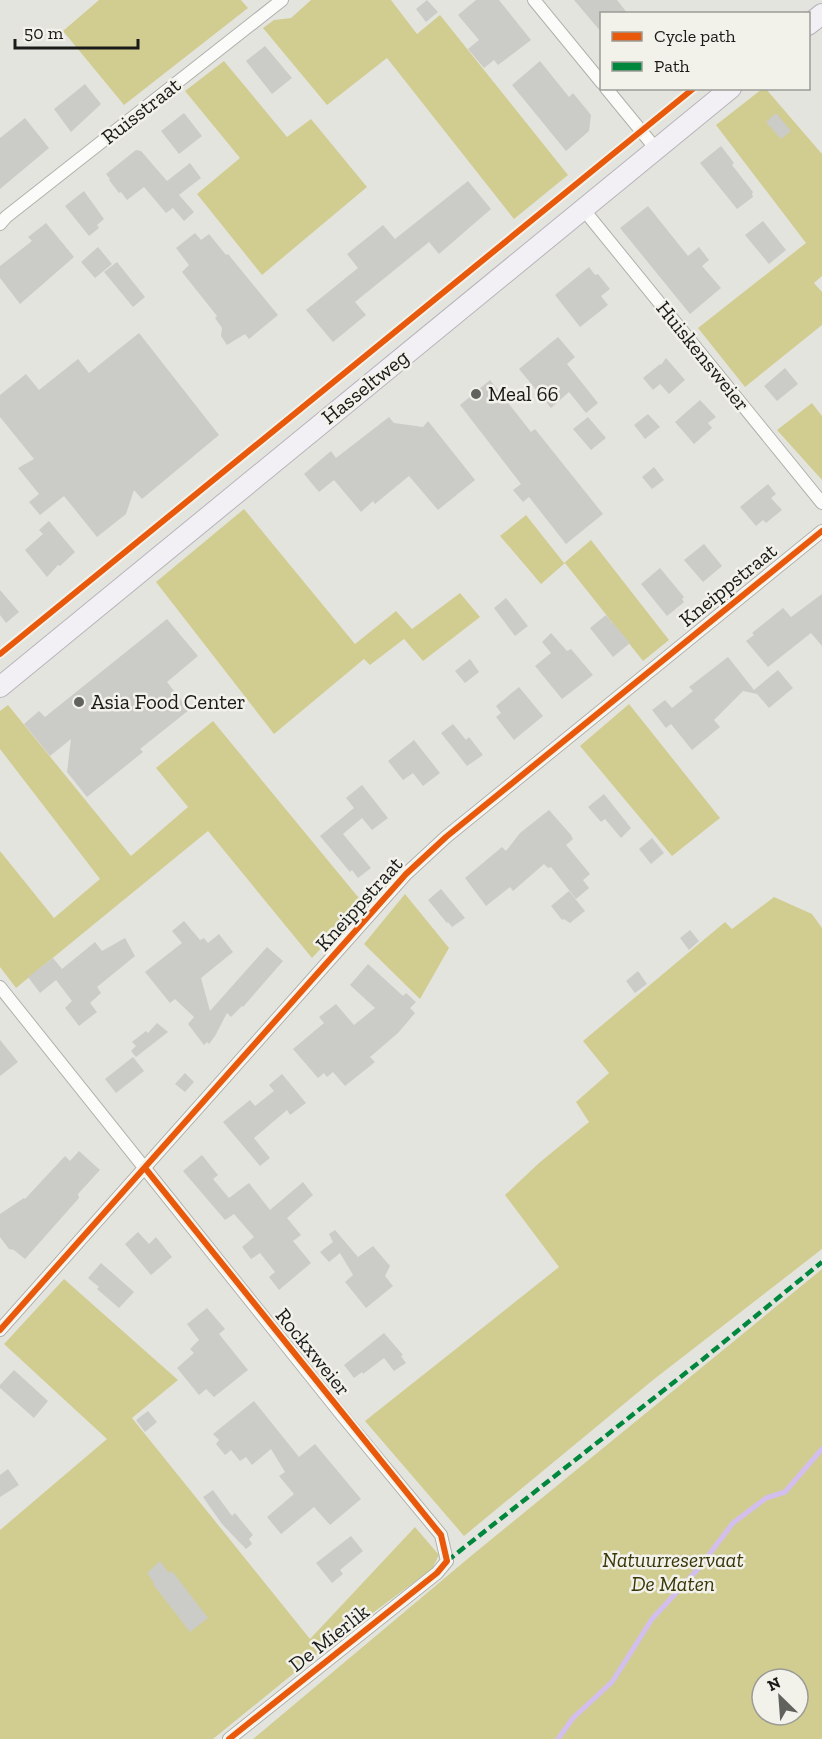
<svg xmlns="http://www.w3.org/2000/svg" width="822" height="1739" viewBox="0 0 822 1739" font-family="'Zilla Slab',serif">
	<rect width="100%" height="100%" fill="#e4e4df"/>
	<!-- green -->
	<path fill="#d1cd91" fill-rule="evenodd" d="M99 0H241L248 8 124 105 63 31Z
		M311 0H391L417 34 440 15 568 175 514 219 387 58 327 105 263 28 274 20 291 18Z
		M224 61 287 137 311 119 367 187 262 275 197 194 240 158 185 91Z
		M762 89H766L822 154V276L814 283 822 292V325L745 387 698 328 806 243 716 125Z
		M812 403 822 416V480L777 430Z
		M244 509 355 644 396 611 412 629 460 593 480 617 423 661 404 639 370 665 364 659 274 734 156 582Z
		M526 515 564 563 591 540 669 640 643 661 565 563 541 584 500 536Z
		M629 704 720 818 672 856 580 746Z
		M8 705 131 856 188 807 156 768 213 721 363 903 312 958 208 831 16 988 0 967V851L54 918 100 879 0 749V711Z
		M405 894 449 948 420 999 364 944Z
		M774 897 812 914 822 928V1249L653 1380 464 1536 365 1421 559 1267 505 1195 539 1163 589 1122 576 1102 609 1073 583 1041 725 922 732 929Z
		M822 1269V1739H253L471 1556ZM762 1679H798V1715H762Z
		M64 1279 178 1380 132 1418 310 1639 415 1527 439 1555 432 1569 320 1652 213 1739H0V1530L107 1439 4 1344Z"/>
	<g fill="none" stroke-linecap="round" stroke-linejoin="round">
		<!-- stream -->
		<path stroke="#d2bfee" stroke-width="5" d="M558 1739 573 1718 612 1682 652 1619 698 1569 733 1523 766 1498 785 1492 822 1449"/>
	</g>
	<!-- building -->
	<path fill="#cbcbc7" d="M427 0 438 12 426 22 416 9Z
		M476 0H499L531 40 498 65 494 60 484 68 468 49 479 40 458 15Z
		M574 0H617L628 14H602V33Z
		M265 46 292 78 272 94 246 61Z
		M540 61 569 97 573 93 591 115 589 131 566 151 512 85Z
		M85 84 101 104 71 132 54 109Z
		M184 113 202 136 179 154 161 131Z
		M776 113 791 131 781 139 766 122Z
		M25 118 49 148 0 189V138Z
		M721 146 734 163 732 165 753 192 752 194 753 197 737 209 700 163Z
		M136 150 141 151 167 181 190 163 201 178 179 195 194 212 184 221 173 208 166 213 144 187 127 200 121 192 119 193 109 180 110 179 106 174Z
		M468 181 491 209 439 254 429 242 355 302 366 315 333 342 306 310 358 268 347 254 383 225 395 239Z
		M84 191 104 219 97 225 99 228 89 236 65 206Z
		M648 206 688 256 699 247 709 260 702 266 721 288 690 314 620 228Z
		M763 221 786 250 769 264 745 235Z
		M46 223 74 257 20 304 0 278V266L32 241 28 237Z
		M195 233 201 240 209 234 226 255 228 254 278 315 249 339 245 334 227 345 221 336 222 328 215 318 217 316 182 272 189 265 176 248Z
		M98 247 112 264 95 278 81 262Z
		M117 262 145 297 133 307 104 272Z
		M589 267 595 275 598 274 610 289 601 296 608 305 580 327 555 295Z
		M139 333 219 435 142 499 134 490 126 514 97 537 64 496 40 515 29 502 39 494 18 468 34 459 0 417V395L26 374 39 390 78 359 89 373Z
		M558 337 575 357 567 364 598 403 586 413 569 392 551 408 519 369Z
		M666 358 685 380 669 394 660 384 653 390 643 378 660 364 661 365Z
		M785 368 798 384 777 401 764 386Z
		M490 380 531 432 535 429 603 514 566 544 529 497 523 502 513 490 521 484 460 405Z
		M700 400 716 417 708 423 712 428 694 444 675 422Z
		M648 414 660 427 645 439 634 425Z
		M389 417 394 423 423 427 428 421 475 480 438 510 409 476 375 504 373 501 361 512 334 480 319 492 304 474 331 451 336 458Z
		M588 417 606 438 591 450 573 429Z
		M654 467 664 480 652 489 642 477Z
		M768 484 776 494 771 498 782 510 766 523 763 520 756 526 740 507Z
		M49 521 75 552 60 566 58 565 47 577 25 550 43 534 39 530Z
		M704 544 722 566 703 582 684 560Z
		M660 568 684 597 682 599 684 602 667 616 641 584Z
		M0 590 19 612 6 623 0 615Z
		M822 594V646L811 633 768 667 746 641 754 635 752 633 783 608 791 617Z
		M506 598 528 626 515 636 494 608Z
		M606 615 630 643 613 657 590 628Z
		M167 619 198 656 167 682 189 710 140 749 143 752 87 797 67 772 71 739 50 756 24 724 39 711 45 717Z
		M551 633 567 651 571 649 593 675 562 699 535 666 551 653 542 642Z
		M728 657 754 690 778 670 793 688 769 708 757 694 743 691 714 720 720 727 692 750 671 724 666 728 652 710 665 700 672 708 693 691 689 687Z
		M470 659 479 672 465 683 455 671Z
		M519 687 543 716 514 740 496 717 501 713 496 706Z
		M453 724 466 740 469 737 483 755 467 766 441 733Z
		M414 740 440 773 423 786 413 773 403 780 388 761Z
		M362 785 388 818 372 830 362 818 343 834 371 868 358 878 352 870 350 872 320 836 354 808 346 798Z
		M604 794 631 828 621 838 605 819 601 822 588 807Z
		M549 810 571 835 573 839 566 845 590 874 583 880 589 888 576 899 551 867 548 868 544 864 513 891 510 887 486 906 465 878 502 847 506 851 520 833Z
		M652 838 664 853 651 864 639 849Z
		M441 889 465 918 452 927 448 922 447 923 428 900Z
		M569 891 585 911 570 923 564 919 562 920 551 906Z
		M184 921 200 940 204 938 208 943 219 934 233 952 201 978 210 1011 267 947 283 961 243 1007 242 1006 231 1017 227 1013 215 1036 209 1044 207 1042 204 1045 188 1024 194 1017 175 999 170 1003 145 972 182 943 172 931Z
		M690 930 699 941 689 950 680 938Z
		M125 938 135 956 97 987 101 993 90 1003 97 1012 79 1026 65 1008 72 1001 56 980 40 993 28 977 53 958 62 969 95 942 102 951Z
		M368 964 403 996 406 993 416 1002 410 1008 415 1013 398 1033 370 1057 375 1062 345 1086 333 1072 327 1077 324 1073 318 1078 293 1049 324 1023 319 1017 336 1004 354 1025 375 1008 350 985Z
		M638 971 647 984 635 993 626 981Z
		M157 1023 168 1032 136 1057 131 1051 136 1046 132 1042 146 1031 148 1033Z
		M0 1040 18 1062 0 1076Z
		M133 1057 144 1071 116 1093 105 1079Z
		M185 1073 194 1082 185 1092 175 1084Z
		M282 1074 306 1103 290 1115 287 1110 254 1138 270 1158 260 1166 223 1122 250 1100 255 1106 274 1091 269 1085Z
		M79 1151 100 1170 78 1194 79 1198 25 1259 14 1250 9 1249 0 1237V1214L24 1198 25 1199 65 1156 70 1161Z
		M202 1155 218 1175 213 1179 229 1198 249 1183 270 1210 303 1182 313 1195 287 1218 301 1235 293 1241 311 1263 279 1290 269 1277 275 1272 260 1253 251 1259 242 1247 254 1237 234 1214 225 1220 183 1171Z
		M335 1230 358 1257 373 1246 390 1266 385 1276 393 1286 366 1308 345 1282 353 1275 340 1253 329 1262 320 1252 333 1242 329 1234Z
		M138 1232 149 1244 156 1237 172 1257 151 1275 125 1244Z
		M101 1263 134 1292 119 1308 97 1289 99 1287 88 1278Z
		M207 1308 225 1329 219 1334 248 1370 214 1397 206 1389 199 1395 177 1368 194 1353 190 1349 199 1340 187 1324Z
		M384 1333 403 1355 401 1356 406 1363 394 1371 384 1358 363 1374 362 1372 354 1378 344 1365Z
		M14 1370 48 1401 34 1418 0 1388V1385Z
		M254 1401 299 1457 315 1444 361 1499 330 1525 314 1507 281 1534 267 1517 294 1494 279 1476 285 1472 271 1449 252 1465 246 1457 240 1461 231 1450 225 1455 216 1444 219 1440 213 1434Z
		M148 1411 157 1422 145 1432 136 1420Z
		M8 1469 19 1485 0 1497V1475Z
		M213 1490 232 1516 235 1513 253 1535 249 1539 252 1544 246 1549 222 1524 203 1497Z
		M351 1536 363 1551 340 1570 343 1574 332 1583 316 1563Z
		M160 1561 169 1573 172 1571 208 1618 190 1632 153 1584 154 1583 147 1573Z"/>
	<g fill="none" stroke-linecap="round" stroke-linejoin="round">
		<!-- street casing -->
		<g stroke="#b0b0ac" stroke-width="14">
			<path id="street" d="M534 0 602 83
				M606 88 656 149
				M584 210 822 503
				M0 224 6 217 282 0
				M0 987 341 1414 441 1535 447 1561 437 1573 229 1739
				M0 1330 406 874 446 837 822 531"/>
		</g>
		<!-- primary casing -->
		<g stroke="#b7b4ba" stroke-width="22">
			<path id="primary" d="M808 25 822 14
				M0 687 731 88"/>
		</g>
		<!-- street -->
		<use href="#street" stroke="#fbfbfa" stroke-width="12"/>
		<!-- primary -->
		<use href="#primary" stroke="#f2f0f4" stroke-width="20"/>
		<!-- quiet -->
		<path stroke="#00873e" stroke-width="4.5" stroke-dasharray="9 4.5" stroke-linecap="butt" d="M447 1561 697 1364 822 1262"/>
		<!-- cycleway casing -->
		<g stroke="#f2f2eb" stroke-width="10">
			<path id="cycleway" d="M0 654 694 88
				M145 1168 441 1535 447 1561 437 1573 229 1739
				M0 1330 406 874 446 837 822 531"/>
		</g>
		<!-- cycleway -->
		<use href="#cycleway" stroke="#e8590c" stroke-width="6"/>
	</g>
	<!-- markers -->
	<g fill="#61615e" stroke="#f2f2eb" stroke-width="2">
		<circle cx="476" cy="394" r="6"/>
		<circle cx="79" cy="702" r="6"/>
	</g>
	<g text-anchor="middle" stroke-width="5" stroke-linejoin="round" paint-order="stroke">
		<!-- street labels -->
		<g font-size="21" fill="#1a1a18" stroke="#f2f2eb">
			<text transform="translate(141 111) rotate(-38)" y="7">Ruisstraat</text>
			<text transform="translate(703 356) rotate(51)" y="7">Huiskensweier</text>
			<text transform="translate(365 387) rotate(-39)" y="7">Hasseltweg</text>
			<text transform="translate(728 585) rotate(-39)" y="7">Kneippstraat</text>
			<text transform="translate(359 904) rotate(-48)" y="7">Kneippstraat</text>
			<text transform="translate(313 1352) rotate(51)" y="7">Rockxweier</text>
			<text transform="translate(329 1638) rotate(-38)" y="7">De Mierlik</text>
		</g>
		<!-- poi labels -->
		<g font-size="21" fill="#1a1a18" stroke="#f2f2eb" text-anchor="start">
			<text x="488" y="401">Meal 66</text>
			<text x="91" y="709">Asia Food Center</text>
		</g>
		<!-- park labels -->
		<g font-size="21" font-style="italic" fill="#393608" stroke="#f2f2eb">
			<text x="673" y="1567">Natuurreservaat<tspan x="673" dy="24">De Maten</tspan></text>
		</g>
	</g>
	<!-- legend -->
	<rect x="600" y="12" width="210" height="78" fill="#f2f2eb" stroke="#9c9c97" stroke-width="1.5"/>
	<rect x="612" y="32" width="30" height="9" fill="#e8590c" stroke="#9c9c97" stroke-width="1.5"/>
	<text x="654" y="42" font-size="18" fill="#1a1a18">Cycle path</text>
	<rect x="612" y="62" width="30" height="9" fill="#00873e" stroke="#9c9c97" stroke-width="1.5"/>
	<text x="654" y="72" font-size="18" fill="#1a1a18">Path</text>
	<!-- north arrow -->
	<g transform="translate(780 1697) rotate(335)"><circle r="28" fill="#f2f2eb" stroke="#9c9c97" stroke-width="1.5"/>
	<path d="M0-4.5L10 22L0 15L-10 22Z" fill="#61615e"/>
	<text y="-9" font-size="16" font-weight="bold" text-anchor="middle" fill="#1a1a18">N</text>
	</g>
	<!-- scale -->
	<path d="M15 39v9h123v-9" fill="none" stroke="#1a1a18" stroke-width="3"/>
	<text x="24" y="39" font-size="18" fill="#1a1a18" stroke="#f2f2eb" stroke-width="4.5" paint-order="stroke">50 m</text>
</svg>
